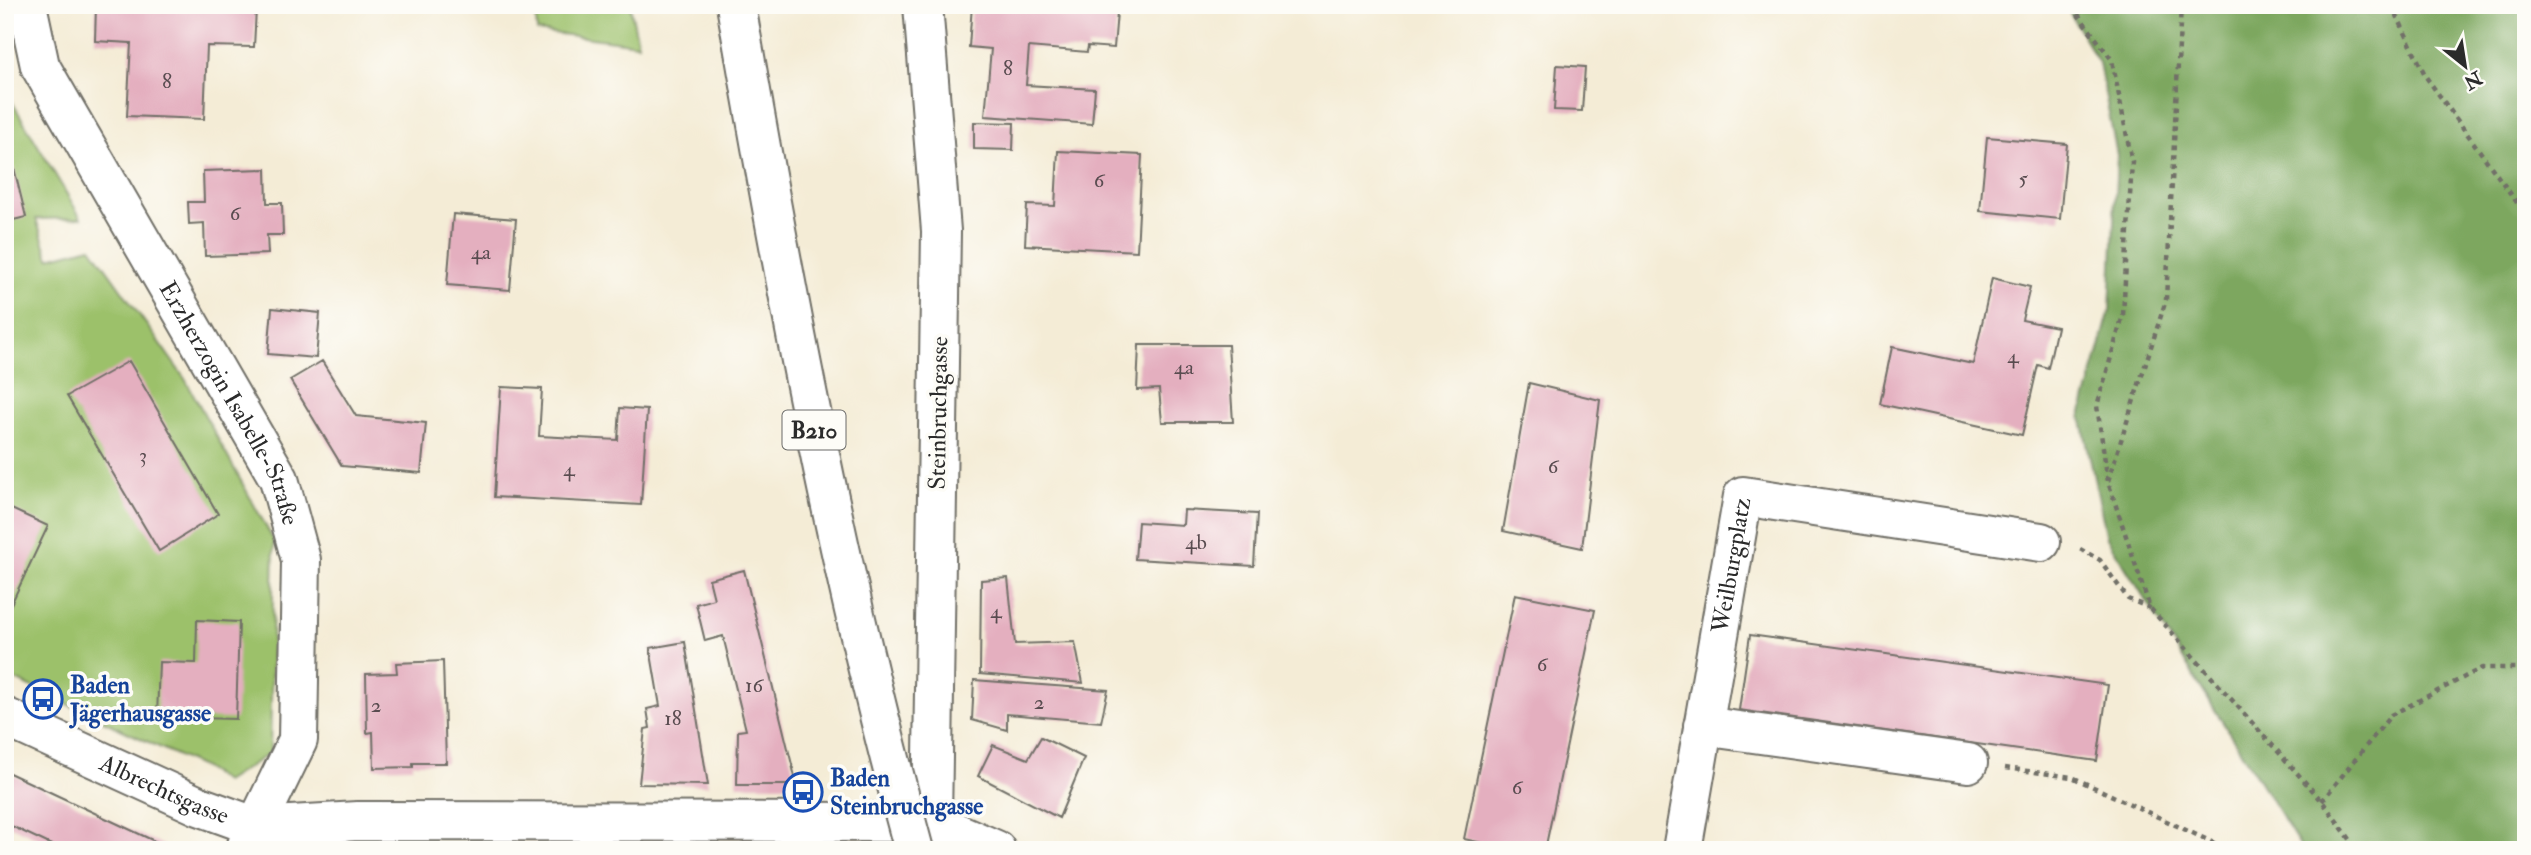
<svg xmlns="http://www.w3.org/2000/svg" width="2531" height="855" viewBox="0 0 2531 855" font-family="'IM FELL Double Pica',serif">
	<rect width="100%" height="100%" fill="#fdfcf7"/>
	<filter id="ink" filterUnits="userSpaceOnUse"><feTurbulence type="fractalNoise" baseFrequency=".0143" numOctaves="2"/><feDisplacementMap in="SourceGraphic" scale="14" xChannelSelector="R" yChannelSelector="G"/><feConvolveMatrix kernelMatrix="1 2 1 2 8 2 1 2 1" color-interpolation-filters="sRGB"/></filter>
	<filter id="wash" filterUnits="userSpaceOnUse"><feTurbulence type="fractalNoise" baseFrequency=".00686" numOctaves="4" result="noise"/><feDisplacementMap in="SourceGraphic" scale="28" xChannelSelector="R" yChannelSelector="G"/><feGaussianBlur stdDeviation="1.57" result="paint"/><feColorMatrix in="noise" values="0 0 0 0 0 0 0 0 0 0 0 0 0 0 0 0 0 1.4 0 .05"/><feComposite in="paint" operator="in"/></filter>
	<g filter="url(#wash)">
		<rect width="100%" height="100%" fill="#f4ecd6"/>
		<!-- green -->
		<path fill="#9cc16b" stroke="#64764b" stroke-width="2" d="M535 5H630L638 44 537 31Z
			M5 90 81 218 36 219 49 258 91 247 185 379 274 541 270 753 225 782 202 767 5 675Z"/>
		<!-- forest -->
		<path fill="#7da75f" stroke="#546945" stroke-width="2" d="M2065 5H2526V850H2303L2107 538 2081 416 2110 310 2117 155 2099 63Z"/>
		<g id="blocks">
			<!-- building -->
			<path fill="#e4afbf" d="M96 5H179L256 9 254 47 207 46 204 119 127 116 131 43 95 41Z
				M972 5H1025L1117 12 1114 48 1088 46 1087 52 1029 47 1026 85 1095 89 1092 124 985 116 991 49 969 47Z
				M1557 65 1585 67 1582 111 1554 110Z
				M974 122 1014 123 1013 150 974 149Z
				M1987 137 2067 144 2060 219 1980 211Z
				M1058 151 1142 155 1137 251 1025 245 1027 205 1055 206Z
				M14 168 26 217 5 222V170Z
				M266 169 267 203H282L283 235H267L268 254 205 256 204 223 189 224 188 202H204L203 171Z
				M453 214 516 219 510 290 447 285Z
				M1992 278 2030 287 2022 320 2057 327 2048 368 2038 365 2022 435 1880 404 1892 347 1973 364Z
				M272 308 320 313 316 358 268 354Z
				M1139 345H1228L1233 422H1162L1159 389 1137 390Z
				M129 361 218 514 159 551 67 396Z
				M322 361 356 416 426 423 421 473 342 466 290 380Z
				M1529 383 1600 400 1582 548 1503 531Z
				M501 387 542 389 539 436 618 440 620 408 647 410 641 505 494 497Z
				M5 506 48 526 5 617Z
				M1184 510 1257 514 1254 566 1135 559 1138 522 1183 525Z
				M744 570 797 785H737L738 731 746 730 723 636 705 641 696 604 714 599 709 579Z
				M1008 578 1015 644 1075 642 1083 683 980 674 981 580Z
				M1515 594 1595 610 1545 850H1515L1464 839Z
				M197 620 239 622 236 719 157 717 159 662 196 663Z
				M1750 635 2108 685 2097 761 1739 710Z
				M685 642 708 785 639 784 645 729 650 728 647 709 660 706 650 648Z
				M443 661 446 763H413V767L374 768 373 732 367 733 366 674 397 673 396 663Z
				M974 680 1108 690 1101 722 1007 714V730L972 720Z
				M1041 737 1084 758 1059 818 978 776 993 745 1028 759Z
				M5 771 165 846V850H62L5 823Z
				M644 843V850H551V847Z
				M1704 845 1725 848V850H1703Z"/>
		</g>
	</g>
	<g filter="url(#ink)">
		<use href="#blocks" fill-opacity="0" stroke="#716f67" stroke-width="2"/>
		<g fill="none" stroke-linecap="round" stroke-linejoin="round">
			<!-- minor casing -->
			<g stroke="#716f67" stroke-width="42">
				<g id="minor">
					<path id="s1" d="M27 5 40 66 279 479 301 560 298 740 247 845"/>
					<path d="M923 5 941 231 932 822"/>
					<path id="s2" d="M5 717 199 806 257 827 358 821 932 822 996 850"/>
					<path d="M1703 726 1968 763"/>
					<path id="s3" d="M1682 850 1743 496 2041 542"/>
				</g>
			</g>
			<!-- path -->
			<path stroke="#716f67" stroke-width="4.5" stroke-dasharray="5 5" stroke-linecap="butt" d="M2074 5V9L2112 60 2132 162 2123 315 2097 406 2108 482 2150 608 2322 801 2358 850
				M2392 5 2426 77 2526 215
				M2108 481 2166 300 2181 5
				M2080 549 2100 560 2128 599 2150 608
				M2005 768 2072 777 2229 850
				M2322 801 2391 715 2482 668H2526"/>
			<!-- minor -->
			<use href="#minor" stroke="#fff" stroke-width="38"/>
			<!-- major-bridge casing -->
			<g stroke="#716f67" stroke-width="42" stroke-linecap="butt">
				<path id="major-bridge" d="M736 5C785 289 838 572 914 850"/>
			</g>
			<!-- major-bridge -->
			<use href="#major-bridge" stroke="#fff" stroke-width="38"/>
		</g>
	</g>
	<!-- icons -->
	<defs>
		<g id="bus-ring" transform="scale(2.0125)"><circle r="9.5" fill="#fdfcf7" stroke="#1a4fb4" stroke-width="1.5"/><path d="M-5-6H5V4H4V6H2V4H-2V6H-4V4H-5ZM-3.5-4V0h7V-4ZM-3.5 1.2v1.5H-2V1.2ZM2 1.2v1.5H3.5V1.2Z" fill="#1a4fb4"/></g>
	</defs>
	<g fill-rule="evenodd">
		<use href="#bus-ring" x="43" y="699"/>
		<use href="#bus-ring" x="803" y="792"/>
	</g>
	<g text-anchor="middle" stroke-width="7" stroke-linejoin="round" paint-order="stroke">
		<!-- number labels -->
		<g font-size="21" fill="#594c50">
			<text x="1008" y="75">8</text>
			<text x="167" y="88">8</text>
			<text x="2023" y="185">5</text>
			<text x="1099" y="187">6</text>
			<text x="235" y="220">6</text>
			<text x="481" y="259">4a</text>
			<text x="2013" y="363">4</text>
			<text x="1184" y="374">4a</text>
			<text x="143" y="462">3</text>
			<text x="1553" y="473">6</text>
			<text x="569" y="476">4</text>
			<text x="1196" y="549">4b</text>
			<text x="996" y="618">4</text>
			<text x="1542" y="671">6</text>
			<text x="754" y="692">16</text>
			<text x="1039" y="709">2</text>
			<text x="376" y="712">2</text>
			<text x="673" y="725">18</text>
			<text x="1517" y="794">6</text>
		</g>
		<!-- shield labels -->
		<rect fill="#fdfcf7" stroke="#6a6a68" stroke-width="2" x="782.5" y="410.5" width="63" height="39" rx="5"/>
		<g font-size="23" font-weight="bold" fill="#2b2b2b">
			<text x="814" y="438">B210</text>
		</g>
		<!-- street labels -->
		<g font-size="24" fill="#2b2b2b" stroke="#fdfcf7">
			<text dy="8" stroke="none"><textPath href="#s1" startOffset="450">Erzherzogin Isabelle-Straße</textPath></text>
			<text transform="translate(938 413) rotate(-89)" y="8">Steinbruchgasse</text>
			<text dy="8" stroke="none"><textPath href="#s3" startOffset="289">Weilburgplatz</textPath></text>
			<text dy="8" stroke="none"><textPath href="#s2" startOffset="175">Albrechtsgasse</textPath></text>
		</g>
		<!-- transit labels -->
		<g font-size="24" font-weight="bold" fill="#164399" stroke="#fdfcf7" text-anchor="start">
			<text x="70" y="693">Baden<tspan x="70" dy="28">Jägerhausgasse</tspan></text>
			<text x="830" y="786">Baden<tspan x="830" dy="28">Steinbruchgasse</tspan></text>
		</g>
	</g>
	<!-- margin -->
	<rect width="2531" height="855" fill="none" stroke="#fdfcf7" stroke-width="28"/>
	<!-- north arrow -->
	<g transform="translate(2465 66) rotate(150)" stroke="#fdfcf7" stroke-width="5" paint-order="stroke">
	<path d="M0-5L12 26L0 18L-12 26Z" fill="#2b2b2b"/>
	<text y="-10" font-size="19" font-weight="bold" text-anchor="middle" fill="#2b2b2b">N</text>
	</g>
</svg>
